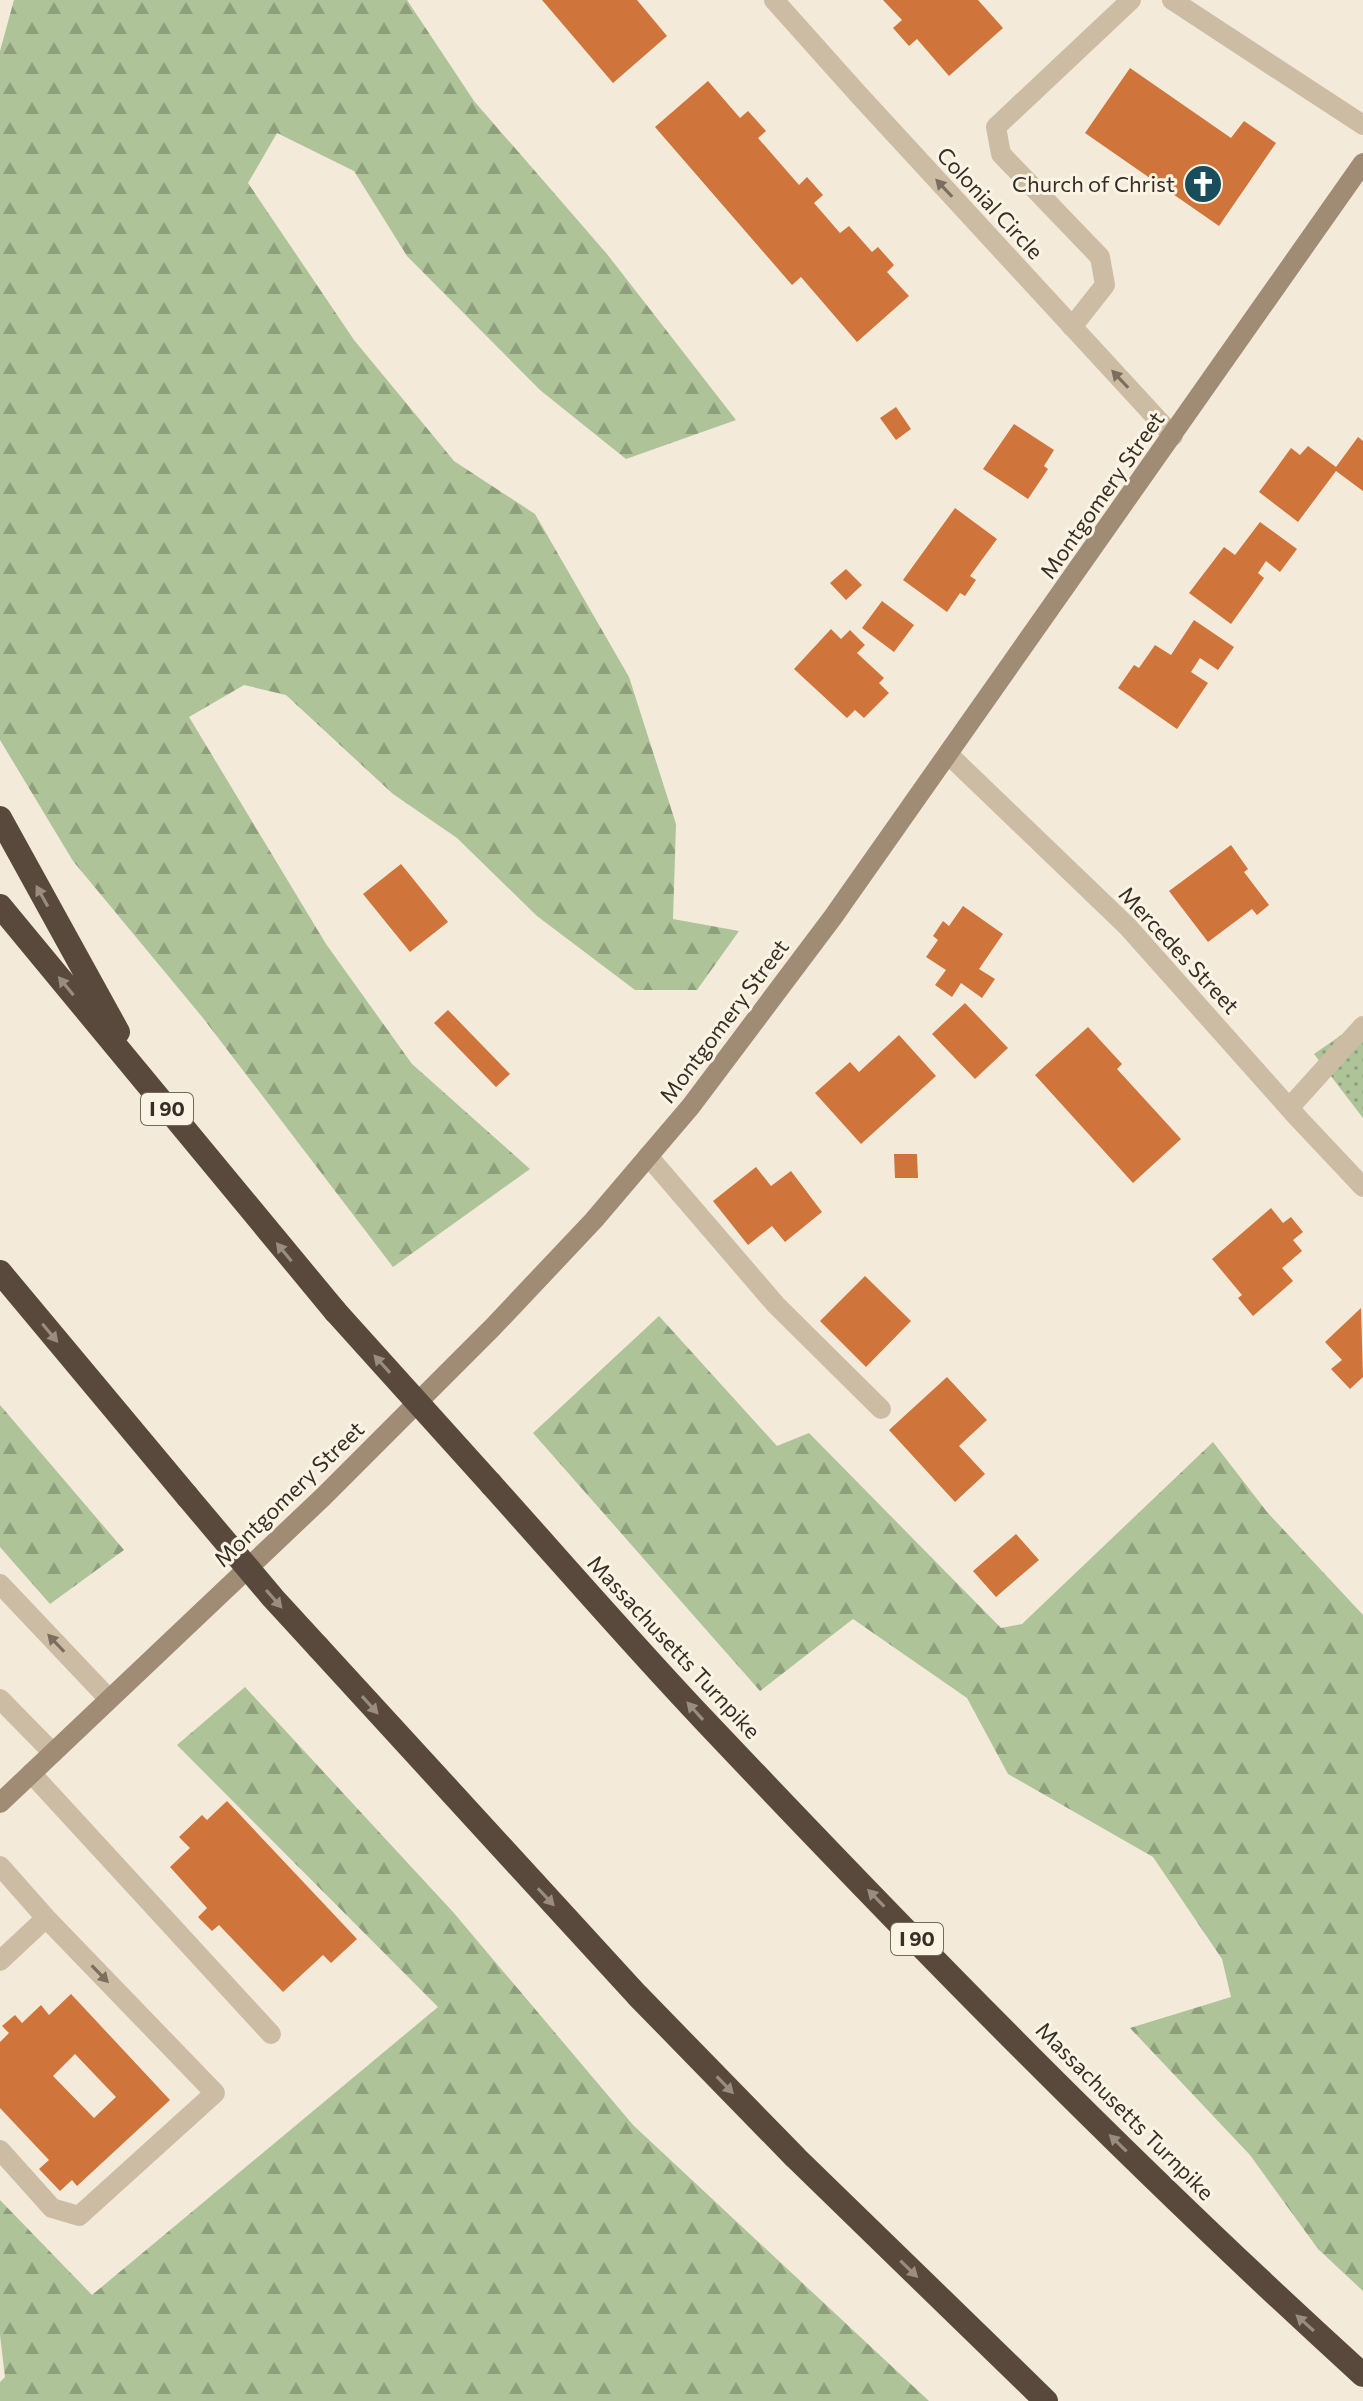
<svg xmlns="http://www.w3.org/2000/svg" width="1363" height="2401" viewBox="0 0 1363 2401" font-family="Commissioner,sans-serif">
	<defs>
		<pattern id="green-dots" width="8" height="8" patternUnits="userSpaceOnUse" patternTransform="scale(2)"><rect width="8" height="8" fill="#aec398"/><path d="M2 2h.1M6 6h.1" fill="none" stroke="#8e9f7c" stroke-width="1.8" stroke-linecap="round"/></pattern>
		<pattern id="forest-firs" width="22" height="20" patternUnits="userSpaceOnUse" patternTransform="scale(2)"><rect width="22" height="20" fill="#aec398"/><path d="M5 1l3.5 6h-7zM16 11l3.5 6h-7z" fill="#8e9f7c"/></pattern>
	</defs>
	<rect width="100%" height="100%" fill="#f3ead9"/>
	<!-- green -->
	<path fill="url(#green-dots)" d="M1363 1020V1118L1314 1054Z"/>
	<!-- forest -->
	<path fill="url(#forest-firs)" d="M14 0H407L474 101 607 254 736 420 626 459 540 390 407 256 354 171 277 133 248 183 354 340 454 461 535 514 629 677 676 824 673 919 739 931 697 990H635L537 916 457 838 393 794 286 695 244 685 189 717 326 944 412 1064 530 1169 393 1267 203 1018 73 861 0 740V51Z
		M659 1316 777 1446 809 1433 1001 1628 1022 1624 1213 1442 1267 1512 1363 1615V2291L1318 2249 1250 2155 1130 2028 1231 1997 1222 1959 1153 1857 1008 1774 967 1698 853 1619 760 1691 533 1433Z
		M0 1405 124 1550 50 1604 0 1547Z
		M245 1687 453 1912 633 2125 929 2401H0V2382L5 2377 0 2335V2200L92 2295 438 2007 177 1745Z"/>
	<!-- building -->
	<path fill="#cf743b" fill-rule="evenodd" d="M542 0H637L667 36 613 83Z
		M883 0H978L1003 28 949 76 917 39 909 46 893 28 902 20Z
		M1130 68 1231 138 1244 121 1276 143 1219 226 1085 133Z
		M708 81 740 118 748 111 766 131 758 138 799 185 807 177 823 195 814 203 840 233 849 226 872 252 878 247 894 265 887 272 909 296 857 342 801 277 792 285 655 127Z
		M896 407 911 429 896 440 880 418Z
		M1014 424 1054 450 1044 466 1048 469 1028 499 983 469Z
		M1358 437 1363 441V491L1336 471 1298 522 1259 492 1291 448 1300 455 1308 446 1336 467Z
		M955 508 997 539 970 576 976 580 965 596 960 593 947 612 903 580Z
		M1260 522 1297 549 1280 572 1266 561 1258 573 1264 578 1231 624 1189 593 1224 547 1235 555Z
		M846 569 862 585 846 600 830 583Z
		M882 601 914 625 894 652 862 628Z
		M1194 620 1234 647 1218 670 1200 658 1191 672 1208 683 1177 729 1118 688 1134 665 1139 668 1155 645 1171 655Z
		M831 629 841 639 850 630 865 645 857 653 884 678 879 683 889 693 864 718 855 710 847 718 794 669Z
		M1231 845 1248 869 1244 872 1269 905 1257 915 1252 909 1208 942 1169 891Z
		M401 864 448 922 410 952 363 894Z
		M963 906 1003 934 979 969 995 979 982 998 961 983 952 997 935 985 946 970 926 957 938 940 933 936 943 921 949 926Z
		M965 1003 1008 1048 975 1079 932 1034Z
		M448 1010 510 1074 496 1087 434 1023Z
		M1088 1027 1122 1064 1117 1069 1181 1139 1133 1183 1035 1075Z
		M899 1035 936 1076 861 1144 815 1093 850 1062 859 1072Z
		M894 1154H917L918 1178H895Z
		M756 1167 771 1186 791 1171 822 1212 785 1242 772 1226 748 1245 713 1201Z
		M1271 1208 1283 1223 1291 1217 1303 1232 1293 1240 1302 1251 1282 1268 1293 1281 1253 1316 1238 1298 1242 1295 1212 1259Z
		M865 1276 911 1321 866 1367 820 1321Z
		M1361 1308 1363 1377 1350 1389 1331 1369 1342 1360 1325 1342Z
		M947 1377 987 1420 959 1446 985 1474 955 1502 889 1430Z
		M1016 1534 1039 1560 996 1597 973 1571Z
		M227 1801 357 1939 331 1963 323 1955 283 1992 219 1925 212 1931 198 1917 207 1908 170 1867 190 1848 179 1837 202 1815 207 1820Z
		M71 1994 170 2100 77 2186 72 2180 60 2191 39 2169 49 2160 0 2108V2042L9 2033 2 2026 15 2015 22 2023 41 2005 49 2015ZM75 2054 116 2097 94 2118 53 2076Z"/>
	<g fill="none" stroke-linecap="round" stroke-linejoin="round">
		<!-- lane -->
		<path stroke="#ccbca4" stroke-width="20" d="M1172 0 1363 125
			M1072 327 1105 285 1100 257 1001 154 996 127 1131 0
			M648 1156 776 1305 881 1409
			M0 1584 109 1699
			M0 1699 53 1753
			M31 1773 271 2034
			M0 1866 46 1918 215 2093 79 2216 52 2208 0 2150
			M0 1961 46 1918"/>
		<!-- street -->
		<path stroke="#ccbca4" stroke-width="20" d="M774 0 858 94 1173 436
			M949 755 1128 927 1298 1118 1363 1187
			M1289 1108 1363 1026"/>
		<!-- secondary -->
		<path stroke="#a08b75" stroke-width="20" d="M0 1803 323 1497 493 1327 594 1220 691 1106 833 917 1363 163"/>
		<!-- highway -->
		<path stroke="#58493c" stroke-width="24" d="M0 818 118 1032
			M0 906 335 1311
			M0 1272 187 1496
			M491 1484C562 1563 632 1644 705 1721 917 1945 1135 2168 1363 2375
			M318 1647 637 1995 796 2158 1046 2401"/>
		<!-- highway-bridge -->
		<path stroke="#58493c" stroke-width="24" d="M335 1311 491 1484
			M187 1496 273 1598 318 1647"/>
	</g>
	<!-- one-way arrows -->
	<defs><path id="oneway-solid" d="M-6-.8H1V-3.2L6.5 0L1 3.2V.8H-6Z" transform="scale(2)"/></defs>
	<g fill="#7a6e5f">
		<use href="#oneway-solid" transform="translate(944 188) rotate(-133)"/>
		<use href="#oneway-solid" transform="translate(1120 379) rotate(-133)"/>
		<use href="#oneway-solid" transform="translate(56 1643) rotate(-133)"/>
		<use href="#oneway-solid" transform="translate(100 1974) rotate(46)"/>
	</g>
	<g fill="#998d80">
		<use href="#oneway-solid" transform="translate(42 896) rotate(-119)"/>
		<use href="#oneway-solid" transform="translate(66 986) rotate(-129)"/>
		<use href="#oneway-solid" transform="translate(284 1252) rotate(-129)"/>
		<use href="#oneway-solid" transform="translate(50 1333) rotate(50)"/>
		<use href="#oneway-solid" transform="translate(382 1364) rotate(-132)"/>
		<use href="#oneway-solid" transform="translate(274 1599) rotate(49)"/>
		<use href="#oneway-solid" transform="translate(370 1705) rotate(48)"/>
		<use href="#oneway-solid" transform="translate(695 1711) rotate(-132)"/>
		<use href="#oneway-solid" transform="translate(546 1897) rotate(47)"/>
		<use href="#oneway-solid" transform="translate(876 1898) rotate(-134)"/>
		<use href="#oneway-solid" transform="translate(725 2085) rotate(46)"/>
		<use href="#oneway-solid" transform="translate(1118 2143) rotate(-136)"/>
		<use href="#oneway-solid" transform="translate(909 2269) rotate(44)"/>
		<use href="#oneway-solid" transform="translate(1305 2323) rotate(-138)"/>
	</g>
	<!-- icons -->
	<defs>
		<g id="church-disc" transform="scale(2)"><circle r="9.5" fill="#194d5b" stroke="#fbf4e5"/><path d="M-1.2-6h2.4v3.5h3.3v2.4h-3.3V6h-2.4V-.1h-3.3v-2.4h3.3Z" fill="#fff"/></g>
	</defs>
	<g fill-rule="evenodd">
		<use href="#church-disc" x="1203" y="184"/>
	</g>
	<g text-anchor="middle" stroke-width="6" stroke-linejoin="round" paint-order="stroke">
		<!-- shield labels -->
		<g fill="#fbf4e5" stroke="#72695f" stroke-width="2">
			<rect x="141" y="1093" width="52" height="32" rx="6"/>
			<rect x="891" y="1923" width="52" height="32" rx="6"/>
		</g>
		<g font-size="20" font-weight="bold" fill="#372e26">
			<text x="167" y="1116">I 90</text>
			<text x="917" y="1946">I 90</text>
		</g>
		<!-- poi labels -->
		<g font-size="22" fill="#372e26" stroke="#fbf4e5" text-anchor="end">
			<text x="1175" y="192">Church of Christ</text>
		</g>
		<!-- street labels -->
		<g font-size="22" fill="#372e26" stroke="#fbf4e5">
			<text transform="translate(990 203) rotate(47)" y="8">Colonial Circle</text>
			<text transform="translate(1102 495) rotate(-55)" y="8">Montgomery Street</text>
			<text transform="translate(1179 950) rotate(47)" y="8">Mercedes Street</text>
			<text transform="translate(724 1021) rotate(-53)" y="8">Montgomery Street</text>
			<text transform="translate(289 1494) rotate(-44)" y="8">Montgomery Street</text>
			<text transform="translate(674 1647) rotate(47)" y="8">Massachusetts Turnpike</text>
			<text transform="translate(1125 2111) rotate(45)" y="8">Massachusetts Turnpike</text>
		</g>
	</g>
</svg>
